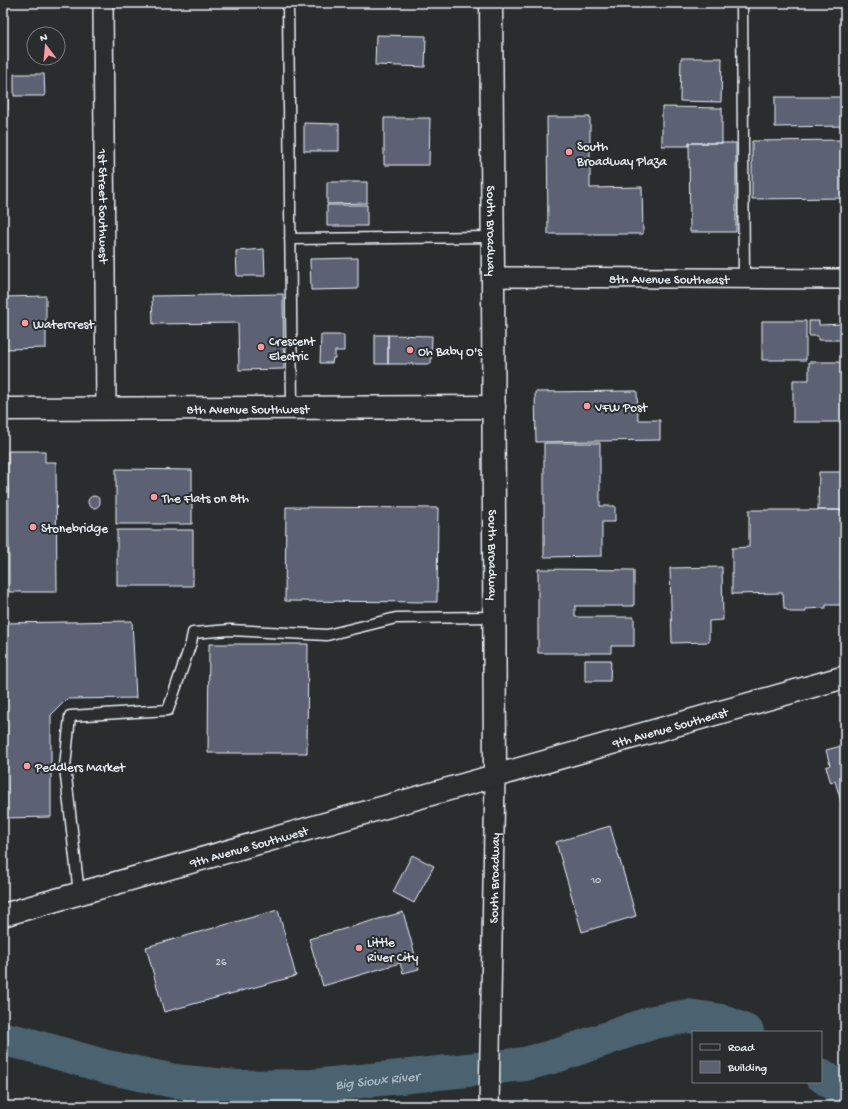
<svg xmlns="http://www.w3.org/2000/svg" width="848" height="1109" viewBox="0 0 848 1109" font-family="'Gochi Hand',sans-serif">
	<rect width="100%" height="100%" fill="#2a2d2e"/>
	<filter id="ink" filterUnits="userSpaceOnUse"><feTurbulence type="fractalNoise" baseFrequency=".025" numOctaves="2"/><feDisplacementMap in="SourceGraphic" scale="8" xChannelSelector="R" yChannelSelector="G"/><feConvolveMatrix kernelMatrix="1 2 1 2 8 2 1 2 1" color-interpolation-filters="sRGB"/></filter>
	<g filter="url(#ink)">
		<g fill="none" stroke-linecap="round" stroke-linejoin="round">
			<!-- river -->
			<g stroke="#4b646f" stroke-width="34">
				<path id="s1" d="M3 1039 27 1044 107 1067 174 1081 237 1087 313 1086 525 1064 559 1055 654 1022 688 1016 722 1021 747 1032"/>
				<path d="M821 1075 845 1092"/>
			</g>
		</g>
		<!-- building -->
		<path fill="#5c6273" stroke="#e8f1f8" d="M376 35 426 36 425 67 375 65Z
			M681 58H722L721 102 680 101Z
			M14 74H44L45 96H14Z
			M775 97H845V126L775 127Z
			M3 98H8V110H3Z
			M662 107 722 108V143H689V146H662Z
			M547 117H590V188L642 187 643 234H548Z
			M384 118H430L429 165H384Z
			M304 123 339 124V151H304Z
			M845 140V198L752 199V141Z
			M689 143H736V232H690Z
			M327 182H367V203L327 204Z
			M327 205H367V226H327Z
			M264 249 265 276H237L236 251Z
			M358 258V289L311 290 310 259Z
			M283 294 284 369 239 370 238 323 153 324 152 296Z
			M46 296V348L3 349V297Z
			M762 321H806V360H762Z
			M809 321H819V325L842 324V340H818V336H809Z
			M321 335H344V351H335V358H333L332 363H320Z
			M375 335H388V364H375Z
			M388 335 432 336 431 364H388Z
			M809 362H845V422H793V380H809Z
			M637 391 638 420H660V440L536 442 535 392Z
			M544 443H600V506H615V522H602V556L544 557Z
			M8 451H45V462H56L57 592H9Z
			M116 469 192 470V524H116Z
			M819 472H842V510H818Z
			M88 502a6 6 0 1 1 12 0a6 6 0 1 1-12 0Z
			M286 507 438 508 437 602 285 601Z
			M749 510H842L841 579H845V601L842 605H826V608L806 609V612H790L784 608 783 593 732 594V548L749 547Z
			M117 530H193V586H117Z
			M722 567 723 620 709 621V642L672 643 670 568Z
			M538 569 634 570V606H575V617H634V646H611V653H538Z
			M132 621 136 698 67 699 51 715V817L3 818V623Z
			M209 644H308L307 753H208Z
			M585 660H611L610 681H585Z
			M845 745V815L835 781 831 783 826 767 830 765 826 750Z
			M610 826 636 916 582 932 556 842Z
			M412 855 434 866 414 903 393 892Z
			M278 910 296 976 164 1012 146 947Z
			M403 912 419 969 403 973 400 963 323 986 309 939Z"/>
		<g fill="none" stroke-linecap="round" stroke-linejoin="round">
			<!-- service casing -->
			<g stroke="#e8f1f8" stroke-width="13">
				<path id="service" d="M288 3 292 408
					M742 3 744 278
					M290 239 493 237
					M79 894 65 767 70 716 168 710 191 643 193 633 230 630 327 635 396 618 494 617"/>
			</g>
			<!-- minor casing -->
			<g stroke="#e8f1f8" stroke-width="22">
				<g id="minor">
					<path id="s2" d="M103 3 106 409"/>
					<path id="s3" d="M493 277 845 279"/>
					<path id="s4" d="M489 1106 495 777"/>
				</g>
			</g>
			<!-- tertiary casing -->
			<g stroke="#e8f1f8" stroke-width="25">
				<g id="tertiary">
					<path id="s5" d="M491 3 493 277 495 777"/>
					<path id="s6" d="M3 409 494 407"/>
				</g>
			</g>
			<!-- primary casing -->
			<g stroke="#e8f1f8" stroke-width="25">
				<g id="primary">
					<path id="s7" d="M3 915 845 677"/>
				</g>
			</g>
			<!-- service -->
			<use href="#service" stroke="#2a2d2e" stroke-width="10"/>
			<!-- minor -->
			<use href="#minor" stroke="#2a2d2e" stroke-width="19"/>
			<!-- tertiary -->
			<use href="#tertiary" stroke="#2a2d2e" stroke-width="22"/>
			<!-- primary -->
			<use href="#primary" stroke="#2a2d2e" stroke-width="22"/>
		</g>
	</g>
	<!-- markers -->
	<g fill="#ff9aa2" stroke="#2a2d2e" stroke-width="1.5">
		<circle cx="569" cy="152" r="4"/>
		<circle cx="25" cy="323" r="4"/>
		<circle cx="261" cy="347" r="4"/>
		<circle cx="410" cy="350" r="4"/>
		<circle cx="587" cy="406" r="4"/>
		<circle cx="154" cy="497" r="4"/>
		<circle cx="33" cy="527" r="4"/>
		<circle cx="27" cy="766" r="4"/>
		<circle cx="359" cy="948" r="4"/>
	</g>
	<g text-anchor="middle" stroke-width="4" stroke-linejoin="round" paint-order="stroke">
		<!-- number labels -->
		<g font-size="11" fill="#c5cdd7">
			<text x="596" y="883">10</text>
			<text x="221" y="965">26</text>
		</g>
		<!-- poi labels -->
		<g font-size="13" fill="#e8f1f8" stroke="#2a2d2e" text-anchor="start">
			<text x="577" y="150">South<tspan x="577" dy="15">Broadway Plaza</tspan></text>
			<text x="33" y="328">Watercrest</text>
			<text x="269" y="345">Crescent<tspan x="269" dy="15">Electric</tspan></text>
			<text x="418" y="355">Oh Baby O's</text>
			<text x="595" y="411">VFW Post</text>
			<text x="162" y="502">The Flats on 8th</text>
			<text x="41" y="532">Stonebridge</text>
			<text x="35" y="771">Peddlers Market</text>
			<text x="367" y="946">Little<tspan x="367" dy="15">River City</tspan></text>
		</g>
		<!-- street labels -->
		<g font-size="13" fill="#e8f1f8" stroke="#2a2d2e">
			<text dy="5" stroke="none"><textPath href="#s2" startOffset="203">1st Street Southwest</textPath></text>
			<text dy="5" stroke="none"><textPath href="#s5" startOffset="228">South Broadway</textPath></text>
			<text dy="5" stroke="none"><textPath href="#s3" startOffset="176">8th Avenue Southeast</textPath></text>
			<text dy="5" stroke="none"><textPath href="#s6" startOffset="245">8th Avenue Southwest</textPath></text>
			<text dy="5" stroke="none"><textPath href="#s5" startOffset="552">South Broadway</textPath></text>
			<text dy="5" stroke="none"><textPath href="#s7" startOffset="693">9th Avenue Southeast</textPath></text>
			<text dy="5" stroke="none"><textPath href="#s7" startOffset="255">9th Avenue Southwest</textPath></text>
			<text dy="5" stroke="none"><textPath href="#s4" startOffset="228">South Broadway</textPath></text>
		</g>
		<!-- water labels -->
		<g font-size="14" font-style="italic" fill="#a9b9c1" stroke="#2a2d2e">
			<text dy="5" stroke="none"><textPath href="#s1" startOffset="380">Big Sioux River</textPath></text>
		</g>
	</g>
	<!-- margin -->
	<rect width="848" height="1109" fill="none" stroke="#2a2d2e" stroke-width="16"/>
	<rect x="8" y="8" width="832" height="1093" fill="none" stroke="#e8f1f8" stroke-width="1.5" filter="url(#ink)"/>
	<!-- legend -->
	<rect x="692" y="1031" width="130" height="52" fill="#2a2d2e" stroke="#767b7f"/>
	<rect x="700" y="1044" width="20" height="6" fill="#2a2d2e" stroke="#767b7f"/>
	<text x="728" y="1051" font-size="12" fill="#e8f1f8">Road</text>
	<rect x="700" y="1061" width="20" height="12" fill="#5c6273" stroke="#767b7f"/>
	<text x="728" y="1071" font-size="12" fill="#e8f1f8">Building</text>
	<!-- north arrow -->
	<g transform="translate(46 46) rotate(344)"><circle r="19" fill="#2a2d2e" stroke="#767b7f"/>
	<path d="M0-3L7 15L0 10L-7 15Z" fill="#ff9aa2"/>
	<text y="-6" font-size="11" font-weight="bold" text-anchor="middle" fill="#e8f1f8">N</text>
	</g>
</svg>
